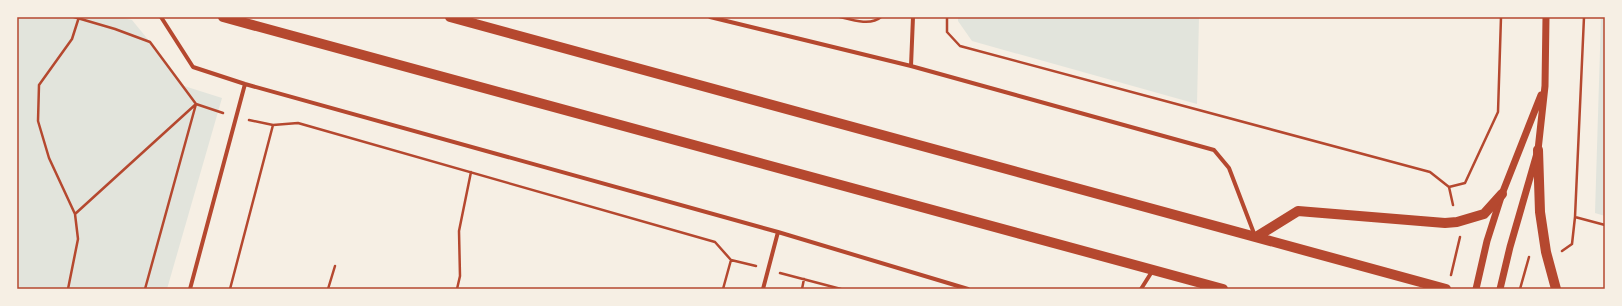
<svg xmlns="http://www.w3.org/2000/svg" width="1622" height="306" viewBox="0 0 1622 306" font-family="'Fira Sans',sans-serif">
	<rect width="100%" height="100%" fill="#f6efe4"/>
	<!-- green -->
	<path fill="#e2e4dc" d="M17 17H118L132 20 150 42 181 85 222 98 167 289H17Z
		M958 17H1199L1197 104 972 41 958 21Z
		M1601 17H1605V216L1595 213Z"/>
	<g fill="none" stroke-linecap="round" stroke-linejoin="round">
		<!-- path -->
		<path stroke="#b5482f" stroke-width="2.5" d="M74 17 115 29 150 42 196 104 223 113
			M840 17C852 20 871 26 881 17
			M947 17V32L960 46 1430 172 1449 187 1465 183 1498 112 1501 17
			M1584 17 1575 217 1605 225
			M249 120 273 125 298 123 715 242 731 260 756 266
			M1449 187 1453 205
			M75 214 196 104
			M1562 251 1572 244 1575 217
			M780 273 841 289
			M1451 275 1460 237
			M68 289 78 239 75 214 49 158 38 121 39 85 72 39 79 17
			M145 289 196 104
			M230 289 273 125
			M328 289 335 266
			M457 289 460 276 459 231 471 172
			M723 289 731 260
			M802 289 804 279
			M1520 289 1529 257"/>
		<!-- minor -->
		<path stroke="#b5482f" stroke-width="4" d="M161 17 193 67 245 84 778 232 968 289
			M710 17 911 66 1214 150 1229 168 1255 236
			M911 66 913 17
			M190 289 245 84
			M763 289 778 232
			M1141 289 1153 270"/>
		<!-- tertiary -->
		<path stroke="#b5482f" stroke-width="7" d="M1476 289 1487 241 1502 194 1541 95
			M1500 289 1510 247 1538 150 1545 86 1546 17"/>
		<!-- primary -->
		<path stroke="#b5482f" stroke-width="10" d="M223 17 1223 289
			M450 17 1446 289
			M1538 150 1540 212 1546 252 1556 289
			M1256 237 1298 211 1445 223 1457 222 1484 214 1502 194"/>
	</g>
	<!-- border -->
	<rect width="1622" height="306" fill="none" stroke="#f6efe4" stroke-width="36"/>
	<rect x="18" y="18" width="1586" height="270" fill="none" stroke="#b5482f" stroke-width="1.5"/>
</svg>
